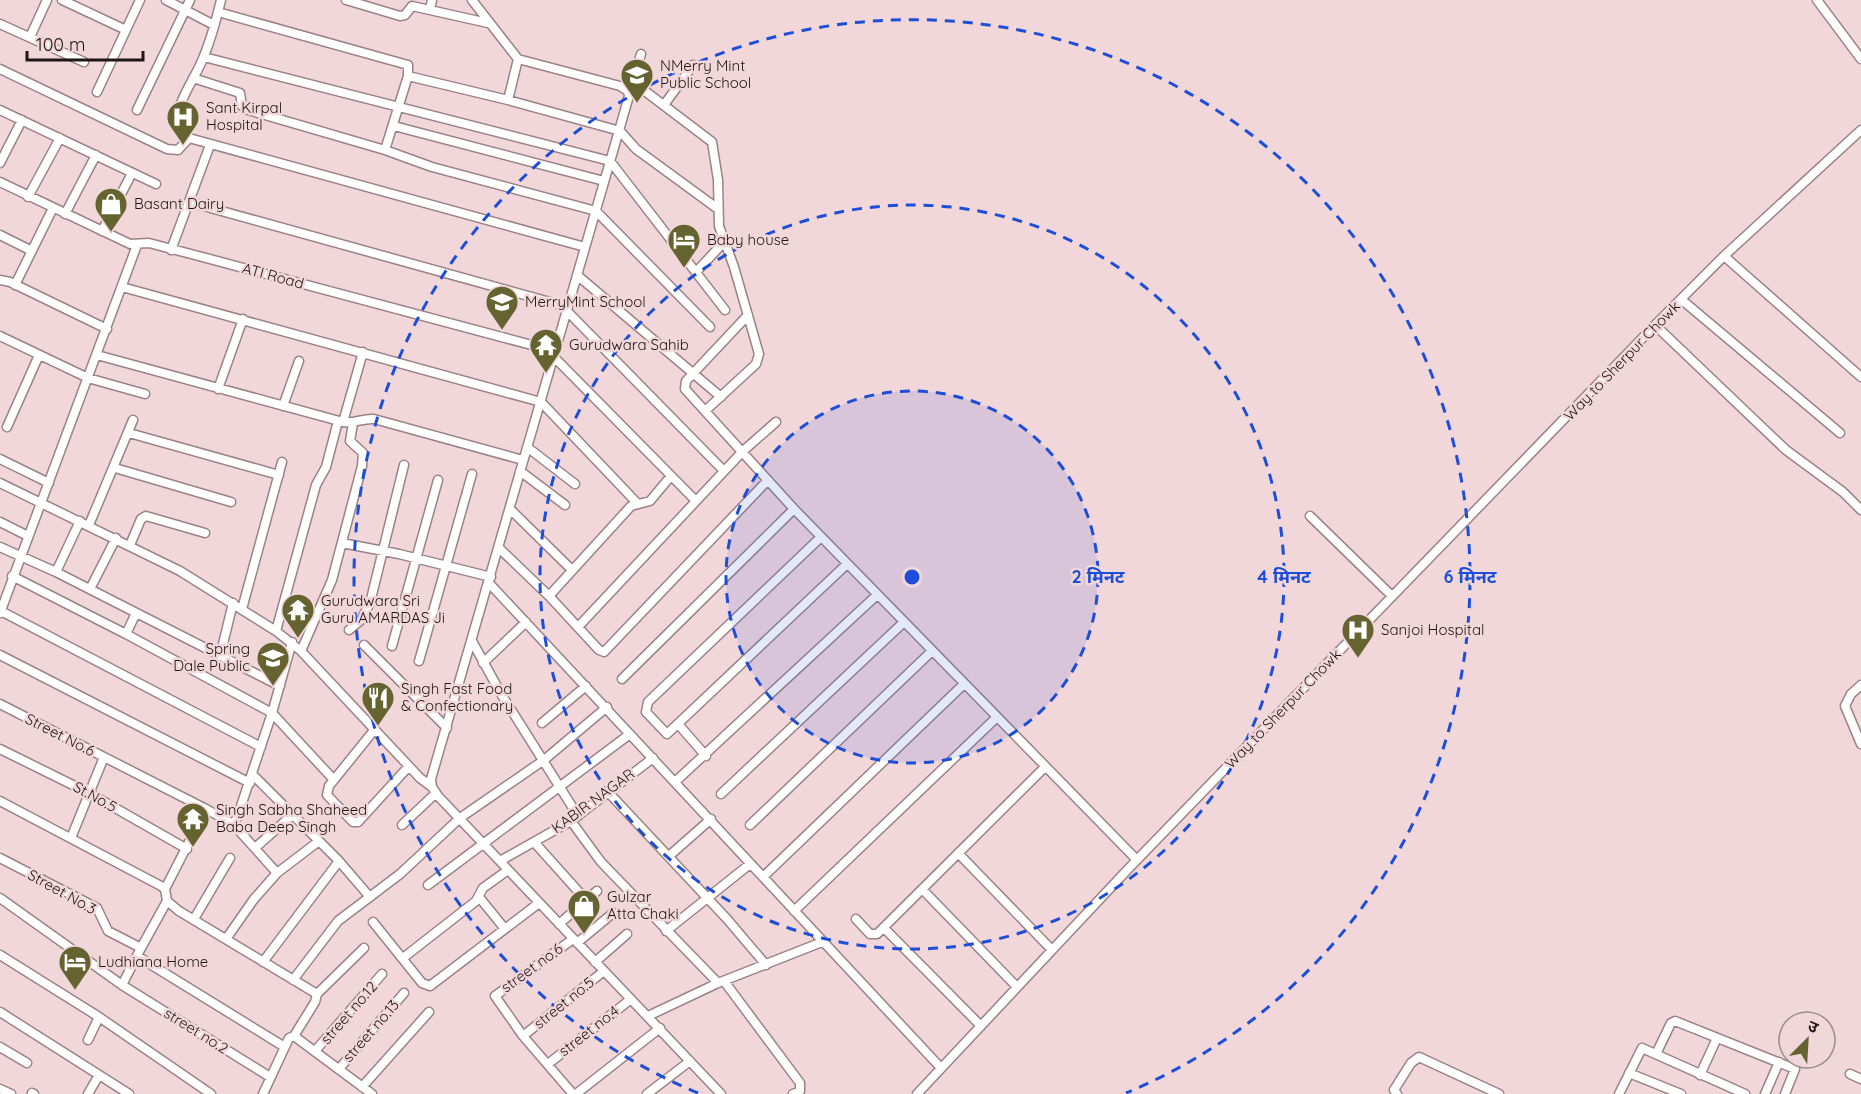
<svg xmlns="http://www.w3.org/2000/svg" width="1861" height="1094" viewBox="0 0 1861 1094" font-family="Quicksand,'Noto Sans Devanagari',sans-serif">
	<rect width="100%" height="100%" fill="#f2d7da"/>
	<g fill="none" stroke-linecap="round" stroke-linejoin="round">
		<!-- minor casing -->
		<g stroke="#9a8285" stroke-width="11">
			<path id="minor" d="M62 0 126 30
				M166 0 214 25
				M346 0 400 16 405 15 412 6 488 23
				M472 0 518 59 620 86 628 91 629 96 431 779 432 787 438 796 721 1094
				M1817 0 1861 59
				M430 9 432 0
				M218 12 408 65V76L385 150
				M0 24 84 62
				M30 37 47 0
				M204 57 610 161 725 310
				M0 69 167 149 178 150 189 138 585 247
				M408 76 508 100 620 131 636 149 718 209
				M193 78 240 93 242 106 248 110 385 150 432 167 596 211 710 327
				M633 82 712 142 718 180 719 226 734 267 759 354 756 364 705 411
				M631 87 641 54
				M97 92 140 0
				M508 100 518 59
				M664 105 693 65
				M0 110 156 184
				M137 110 190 0
				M394 126 604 181
				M189 138 176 128C178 99 190 87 201 63 210 43 216 21 221 0
				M0 163 22 120
				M0 182 130 244 149 243 191 254 554 351
				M28 197 60 138
				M189 202 568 307
				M65 214 96 155
				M102 231 132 173
				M0 235 32 251
				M171 250 210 145
				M1724 256 1861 377
				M696 272 725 241
				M577 275 721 397
				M0 280 10 282 107 329
				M15 285 53 208
				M122 287 541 402 637 503
				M1682 300 1840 433
				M567 311 724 471
				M748 315 686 381 685 389 794 509 1137 860
				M1655 325 1786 450 1843 492 1861 510
				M0 336 88 378 145 394
				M97 355 343 422C354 424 363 418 374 419L523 460
				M553 356 696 501
				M218 389 243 319
				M283 406 299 361
				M343 422 363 352
				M7 427 39 355
				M129 433 279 475
				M527 447 575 484
				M0 459 49 483
				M115 468 231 502
				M520 471 565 505
				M0 483 180 571 276 631 301 651 420 778 432 787
				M510 509 572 570
				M1310 516 1392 596
				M0 522 28 536
				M89 525 133 420
				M821 537 648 702 646 712 667 734 847 564
				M342 543 399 554 491 577
				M130 545 141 519 146 516 205 533
				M0 547 56 572 280 686
				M499 548 549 596 599 650 604 652 768 480
				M56 572 80 521
				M12 576 126 634 272 713 334 780
				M489 583 941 1068
				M90 589 116 538
				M549 596 631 506 650 501 671 476
				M242 609 282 462
				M1 611 261 747
				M0 613 137 245
				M578 627 743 451 776 422
				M349 630 361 620 370 603 404 465
				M276 631 316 485 326 467 338 421
				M126 634 136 613
				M472 641 500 692 578 816
				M364 645 447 728
				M392 646 438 480
				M301 651 332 580 362 466 363 453 350 441 353 423
				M0 655 250 783
				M220 656 233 603
				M419 661 472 474
				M483 663 526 622
				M622 679 794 509
				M1861 685 1851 694 1845 706 1861 744
				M0 704 206 809 165 889
				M542 723 586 686
				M678 724 706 756
				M375 729 329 786 327 795 353 822H358L409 766
				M0 749 89 793 187 849
				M252 774 339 861 263 962
				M676 781 877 595
				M608 792 727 919 766 965
				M721 794 904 622
				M0 801 161 886 165 889 167 901 179 911 317 994 315 1002 294 1036
				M206 809 233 824 237 818 272 713 292 642
				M571 821 601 862 718 983
				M233 824 277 873
				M402 825 436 793
				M750 825 932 651
				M71 838 104 757
				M534 842 586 900
				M255 848 292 815
				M958 853 1052 950
				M669 856 711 819
				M0 858 97 908 108 931 141 948 122 985
				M339 861 369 896
				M500 861 571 821 653 758
				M763 877 964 684
				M428 885 630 734
				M922 889 1017 987
				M479 897 505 929
				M0 898 122 985 270 1077
				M794 911 996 718
				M194 919 230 858
				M856 919 870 934H877L1045 767
				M373 922 422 983 430 986 539 903
				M559 924 597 891
				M884 928 981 1026
				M666 931 750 864
				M226 939 254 899 277 873 319 841
				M577 943 613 913
				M141 948 167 901
				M0 955 99 1017 211 1094
				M137 956 283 1046
				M403 958 476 901 483 888 508 870
				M595 962 627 934
				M293 980 338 921 400 874 460 818 544 760 607 707
				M724 981 800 1083V1091L793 1094
				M317 994 364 948
				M0 1012 129 1094
				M648 1016 718 983 822 942
				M523 1036 604 971
				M88 1040 99 1017
				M0 1047 27 1063
				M315 1051 382 974
				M1656 1054 1671 1023 1675 1021 1795 1069 1785 1094
				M548 1064 631 999
				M339 1069 404 993
				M1629 1073 1681 1094
				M1850 1074 1861 1079
				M1700 1075 1717 1038
				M362 1087 429 1012
				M0 1089 11 1094
				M32 1093 34 1094
				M88 1094 99 1075
				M263 1094 289 1038 294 1036 372 1094
				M573 1094 523 1036 495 996 573 939
				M576 1094 660 1028
				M647 1094 690 1061
				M917 1094 1130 867 1655 325 1724 256 1861 130
				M1397 1094 1394 1090 1411 1063 1419 1057 1499 1094
				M1619 1094 1642 1048 1745 1094
				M1765 1094 1779 1062"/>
		</g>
		<!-- minor -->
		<use href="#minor" stroke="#fff" stroke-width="8"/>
	</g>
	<!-- distance rings -->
	<circle cx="912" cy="577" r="186" fill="#1d4ed8" fill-opacity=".12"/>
	<g fill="none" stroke="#1d4ed8" stroke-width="3" stroke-dasharray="10 8">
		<circle cx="912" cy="577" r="186"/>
		<circle cx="912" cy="577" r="372"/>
		<path d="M698 1093A558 558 0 1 1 1126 1093"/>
	</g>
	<!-- icons -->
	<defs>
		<g id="school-pin" transform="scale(1.725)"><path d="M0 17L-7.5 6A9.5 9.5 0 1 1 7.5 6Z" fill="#656431" stroke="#f2d7da"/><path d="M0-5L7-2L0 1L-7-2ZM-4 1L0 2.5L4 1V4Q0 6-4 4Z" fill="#fff"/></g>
		<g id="hospital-pin" transform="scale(1.725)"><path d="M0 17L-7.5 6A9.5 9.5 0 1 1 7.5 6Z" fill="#656431" stroke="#f2d7da"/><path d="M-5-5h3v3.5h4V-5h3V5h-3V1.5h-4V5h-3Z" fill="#fff"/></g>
		<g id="shop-pin" transform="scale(1.725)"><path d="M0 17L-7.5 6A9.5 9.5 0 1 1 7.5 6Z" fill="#656431" stroke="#f2d7da"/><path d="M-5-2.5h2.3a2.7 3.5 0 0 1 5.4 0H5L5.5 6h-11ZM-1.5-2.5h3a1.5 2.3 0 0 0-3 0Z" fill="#fff"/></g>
		<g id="hotel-pin" transform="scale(1.725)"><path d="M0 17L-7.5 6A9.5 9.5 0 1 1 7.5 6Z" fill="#656431" stroke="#f2d7da"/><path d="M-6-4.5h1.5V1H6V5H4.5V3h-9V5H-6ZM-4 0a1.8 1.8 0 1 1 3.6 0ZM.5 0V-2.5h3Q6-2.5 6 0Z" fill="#fff"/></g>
		<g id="temple-pin" transform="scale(1.725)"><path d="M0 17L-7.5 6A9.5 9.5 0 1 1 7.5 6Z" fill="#656431" stroke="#f2d7da"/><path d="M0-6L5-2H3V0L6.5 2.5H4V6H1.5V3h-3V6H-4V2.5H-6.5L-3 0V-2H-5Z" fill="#fff"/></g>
		<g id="restaurant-pin" transform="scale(1.725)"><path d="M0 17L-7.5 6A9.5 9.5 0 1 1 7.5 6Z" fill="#656431" stroke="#f2d7da"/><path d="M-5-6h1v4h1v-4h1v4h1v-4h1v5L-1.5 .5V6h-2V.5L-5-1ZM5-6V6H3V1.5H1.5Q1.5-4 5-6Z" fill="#fff"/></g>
	</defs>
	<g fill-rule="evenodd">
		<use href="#school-pin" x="637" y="75"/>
		<use href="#hospital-pin" x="183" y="117"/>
		<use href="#shop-pin" x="111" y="204"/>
		<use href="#hotel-pin" x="684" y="240"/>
		<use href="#school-pin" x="502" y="302"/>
		<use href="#temple-pin" x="546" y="345"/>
		<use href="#temple-pin" x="298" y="610"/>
		<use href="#hospital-pin" x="1358" y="630"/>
		<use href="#school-pin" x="273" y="658"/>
		<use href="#restaurant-pin" x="378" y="698"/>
		<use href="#temple-pin" x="193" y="819"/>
		<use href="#shop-pin" x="584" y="906"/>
		<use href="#hotel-pin" x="75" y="962"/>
	</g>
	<g text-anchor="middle" stroke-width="5" stroke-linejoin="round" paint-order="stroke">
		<!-- poi labels -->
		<g font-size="15" fill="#1f1617" stroke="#f2d7da" text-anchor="start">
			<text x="660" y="71">NMerry Mint<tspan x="660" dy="17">Public School</tspan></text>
			<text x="206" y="113">Sant Kirpal<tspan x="206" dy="17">Hospital</tspan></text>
			<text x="134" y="209">Basant Dairy</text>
			<text x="707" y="245">Baby house</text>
			<text x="525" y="307">MerryMint School</text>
			<text x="569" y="350">Gurudwara Sahib</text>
			<text x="321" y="606">Gurudwara Sri<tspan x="321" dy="17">Guru AMARDAS Ji</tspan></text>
			<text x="1381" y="635">Sanjoi Hospital</text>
			<text x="250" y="654" text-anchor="end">Spring<tspan x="250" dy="17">Dale Public</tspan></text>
			<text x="401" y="694">Singh Fast Food<tspan x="401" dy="17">&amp; Confectionary</tspan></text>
			<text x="216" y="815">Singh Sabha Shaheed<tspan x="216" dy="17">Baba Deep Singh</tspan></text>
			<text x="607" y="902">Gulzar<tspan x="607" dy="17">Atta Chaki</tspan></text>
			<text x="98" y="967">Ludhiana Home</text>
		</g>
		<!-- street labels -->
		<g font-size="15" fill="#1f1617" stroke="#f2d7da">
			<text transform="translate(273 276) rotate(15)" y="5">ATI Road</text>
			<text transform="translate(1622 361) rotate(-46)" y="5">Way to Sherpur Chowk</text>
			<text transform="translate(1283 709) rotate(-46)" y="5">Way to Sherpur Chowk</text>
			<text transform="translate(60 735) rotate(27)" y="5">Street No.6</text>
			<text transform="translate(95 797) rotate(29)" y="5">St.No.5</text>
			<text transform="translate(593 801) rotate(-36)" y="5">KABIR NAGAR</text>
			<text transform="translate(62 892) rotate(29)" y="5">Street No.3</text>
			<text transform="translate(532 968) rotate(-36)" y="5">street no.6</text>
			<text transform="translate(564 1003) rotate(-39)" y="5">street no.5</text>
			<text transform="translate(349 1013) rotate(-49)" y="5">street no.12</text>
			<text transform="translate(196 1031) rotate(32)" y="5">street no.2</text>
			<text transform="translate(371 1031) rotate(-49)" y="5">street no.13</text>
			<text transform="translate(589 1031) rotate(-38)" y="5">street no.4</text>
		</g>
	</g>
	<circle cx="912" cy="577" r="9" fill="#1d4ed8" stroke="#f2d7da" stroke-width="3"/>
	<g font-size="18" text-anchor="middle" font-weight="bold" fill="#1d4ed8" stroke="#f2d7da" stroke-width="5" stroke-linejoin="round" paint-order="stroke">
		<text x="1098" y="583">2 मिनट</text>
		<text x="1284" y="583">4 मिनट</text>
		<text x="1470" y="583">6 मिनट</text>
	</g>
	<!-- north arrow -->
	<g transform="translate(1807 1040) rotate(24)"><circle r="28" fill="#f2d7da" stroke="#9e8a8c" stroke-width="1.5"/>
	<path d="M0-4.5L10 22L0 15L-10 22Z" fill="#656431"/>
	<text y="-9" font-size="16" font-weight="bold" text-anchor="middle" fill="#1f1617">उ</text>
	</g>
	<!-- scale -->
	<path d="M27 51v9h116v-9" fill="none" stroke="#1f1617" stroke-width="3"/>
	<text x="36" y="51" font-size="18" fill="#1f1617" stroke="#f2d7da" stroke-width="4.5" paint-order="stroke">100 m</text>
</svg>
